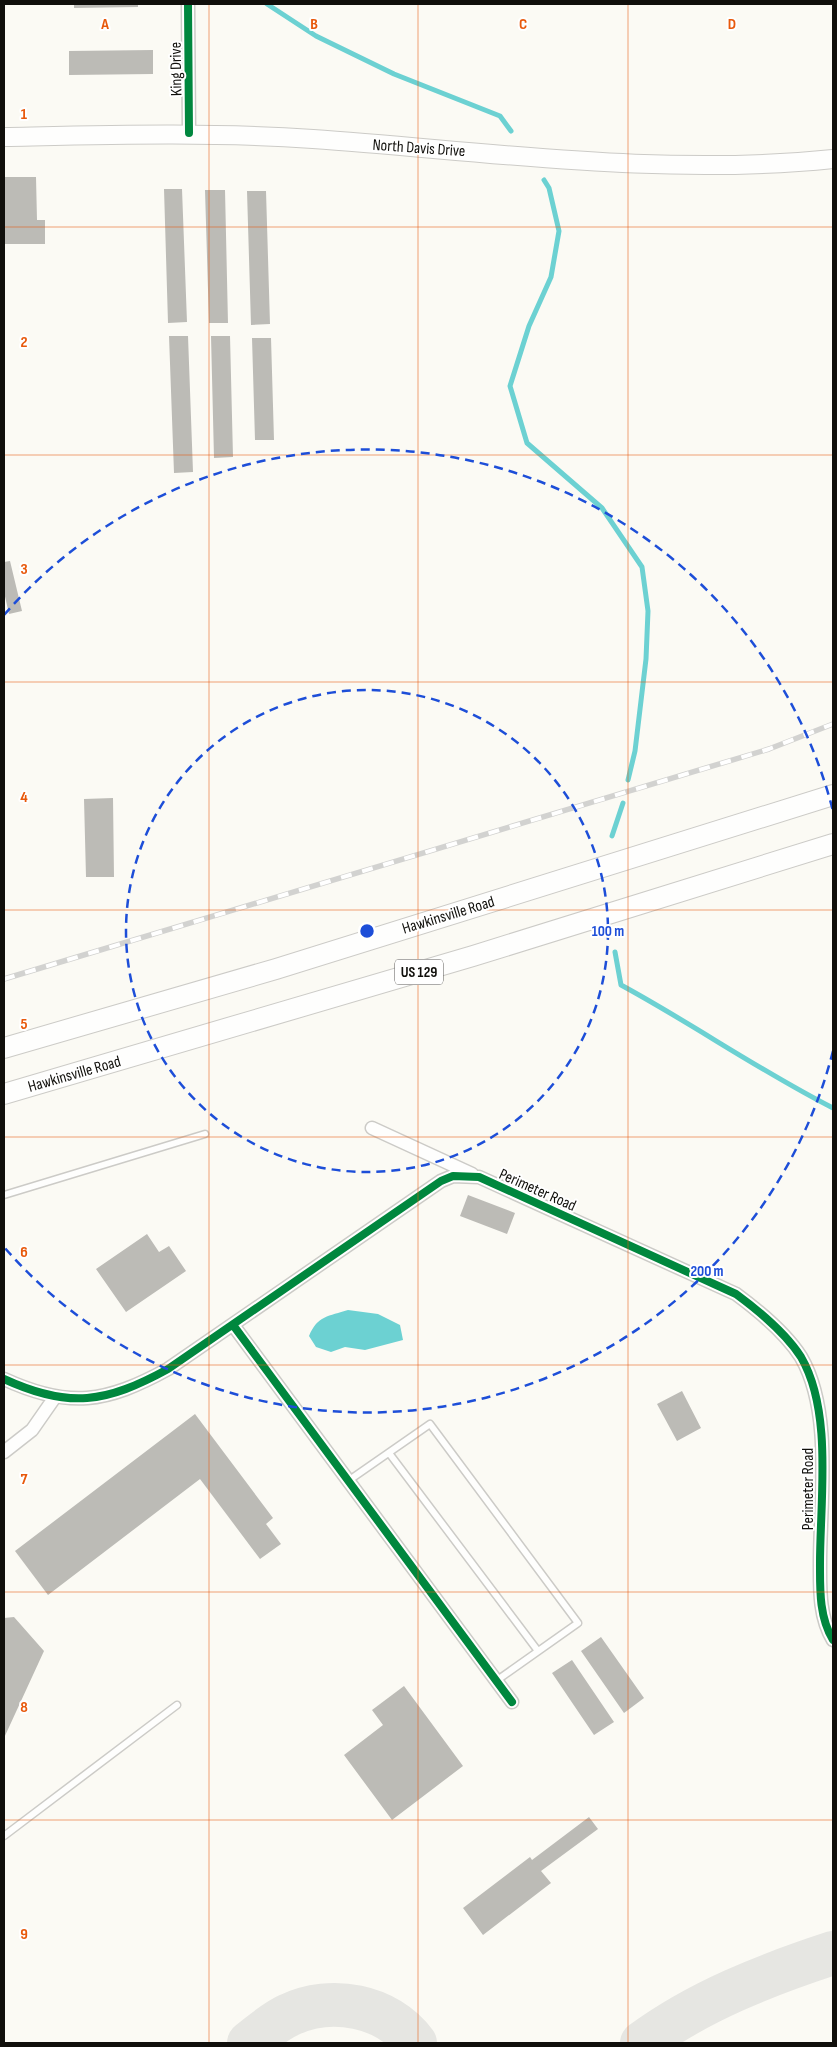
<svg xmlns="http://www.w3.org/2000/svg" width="837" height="2047" viewBox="0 0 837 2047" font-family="'Sofia Sans Condensed',sans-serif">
	<rect width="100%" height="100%" fill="#fbfaf4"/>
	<!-- water -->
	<path fill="#6cd1d2" d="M348 1310 378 1314 400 1325 403 1340 365 1350 345 1347 331 1352 316 1347 309 1336C317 1316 329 1316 348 1310Z"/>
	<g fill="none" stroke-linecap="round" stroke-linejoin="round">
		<!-- stream -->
		<path stroke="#6cd1d2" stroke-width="5" d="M267 4 316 36 394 74 500 116 511 131
			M544 180 549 188 559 231 551 277 529 326 510 386 527 443 602 508 642 567 648 611 646 659 635 751 628 780
			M612 836 623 803
			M615 952 621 985C693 1024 760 1071 833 1108"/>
		<!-- taxiway -->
		<path stroke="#e6e6e2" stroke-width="44" d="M249 2043C262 2033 275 2021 289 2015 331 1995 387 2005 415 2043
			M642 2043C699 2001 766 1975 833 1953"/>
	</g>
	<!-- building -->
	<path fill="#bcbbb6" d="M74 4H138V7L74 8Z
		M153 50V74L69 75V51Z
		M4 177H36L37 220H45V244H4Z
		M164 189H182L187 322 168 323Z
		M205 190H225L228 323H209Z
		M247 191H266L270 324 251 325Z
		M169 336H188L193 472 174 473Z
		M211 336H230L233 457 214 458Z
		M252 338H271L274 440H255Z
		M10 561 22 611 9 614 4 592V562Z
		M113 798 114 877H86L84 799Z
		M468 1195 515 1213 507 1234 460 1216Z
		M147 1234 159 1252 169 1246 186 1271 126 1312 96 1269Z
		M682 1391 701 1428 677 1441 657 1404Z
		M195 1414 273 1518 266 1524 281 1544 260 1559 200 1479 48 1595 15 1551Z
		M14 1617 44 1651 4 1738V1618Z
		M601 1637 644 1698 624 1713 581 1651Z
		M572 1660 614 1722 594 1735 552 1673Z
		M404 1686 463 1766 392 1820 344 1755 383 1725 372 1710Z
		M589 1817 598 1829 541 1871 551 1883 483 1935 463 1908 530 1857 532 1860Z"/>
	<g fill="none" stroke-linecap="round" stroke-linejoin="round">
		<!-- service casing -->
		<g stroke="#cccbc7" stroke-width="9">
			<path id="service" d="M4 1195 205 1134
				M389 1453 538 1651
				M348 1481 430 1424 578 1623 496 1681
				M4 1836 177 1705"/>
		</g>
		<!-- minor casing -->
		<g stroke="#cccbc7" stroke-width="15">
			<path id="minor" d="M188 4 189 133
				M372 1128 472 1174
				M233 1325 512 1702
				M4 1379C69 1409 106 1403 168 1369L441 1181 453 1176 479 1177 736 1294C759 1311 785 1332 801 1357 833 1412 820 1500 820 1563 820 1589 819 1617 833 1640
				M4 1452 32 1430 55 1397"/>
		</g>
		<!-- secondary casing -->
		<g stroke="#cccbc7" stroke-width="20">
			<path id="secondary" d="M4 137C107 135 209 132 313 139 485 151 660 177 833 159"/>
		</g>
		<!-- primary casing -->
		<g stroke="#cccbc7" stroke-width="22">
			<path id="primary" d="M4 1048 276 969 833 795
				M4 1094 473 956 833 844"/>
		</g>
		<!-- service -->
		<use href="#service" stroke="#fefefd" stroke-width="6"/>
		<!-- minor -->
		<use href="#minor" stroke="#fefefd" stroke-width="12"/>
		<!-- secondary -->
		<use href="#secondary" stroke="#fefefd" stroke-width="18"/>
		<!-- primary -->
		<use href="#primary" stroke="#fefefd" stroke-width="20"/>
		<!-- rail casing -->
		<g stroke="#d2d2d0" stroke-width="5.5">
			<path id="rail" d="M4 979 769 749 833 724"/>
		</g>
		<!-- rail -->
		<use href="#rail" stroke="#fff" stroke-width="4" stroke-dasharray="11" stroke-linecap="butt"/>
		<!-- cycleway casing -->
		<g stroke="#fff" stroke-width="11">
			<path id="cycleway" d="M188 4 189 133
				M233 1325 512 1702
				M4 1379C69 1409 106 1403 168 1369L441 1181 453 1176 479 1177 736 1294C759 1311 785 1332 801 1357 833 1412 820 1500 820 1563 820 1589 819 1617 833 1640"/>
		</g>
		<!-- cycleway -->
		<use href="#cycleway" stroke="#00873e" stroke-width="8"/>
	</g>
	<!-- grid -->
	<path fill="none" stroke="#e8590c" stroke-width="1" stroke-opacity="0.55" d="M209 4V2043M418 4V2043M628 4V2043M4 227H833M4 455H833M4 682H833M4 910H833M4 1137H833M4 1365H833M4 1592H833M4 1820H833"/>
	<!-- distance rings -->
	<g fill="none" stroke="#1d4ed8" stroke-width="2.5" stroke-dasharray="9 6">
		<circle cx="367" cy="931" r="241"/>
		<path d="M833 1051A481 481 0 0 1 4 1247M4 615A481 481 0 0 1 833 811"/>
	</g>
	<g text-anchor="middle" stroke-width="4" stroke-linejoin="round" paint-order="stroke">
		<!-- shield labels -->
		<rect fill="#fff" stroke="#585754" stroke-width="1" x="395" y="959.5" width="48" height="25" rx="4"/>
		<g font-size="15" font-weight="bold" fill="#100f0b">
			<text x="419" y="977">US 129</text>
		</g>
		<!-- street labels -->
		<g font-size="16" fill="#100f0b" stroke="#fff">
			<text transform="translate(175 69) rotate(-91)" y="6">King Drive</text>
			<text transform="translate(419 147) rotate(4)" y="6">North Davis Drive</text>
			<text transform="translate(448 914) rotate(-17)" y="6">Hawkinsville Road</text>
			<text transform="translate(74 1073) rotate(-16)" y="6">Hawkinsville Road</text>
			<text transform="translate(538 1189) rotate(24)" y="6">Perimeter Road</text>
			<text transform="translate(807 1489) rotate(-90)" y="6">Perimeter Road</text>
		</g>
	</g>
	<g font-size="16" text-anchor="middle" font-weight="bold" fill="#e8590c" stroke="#fff" stroke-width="4" stroke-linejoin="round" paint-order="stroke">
		<text x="105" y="29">A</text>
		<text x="314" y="29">B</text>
		<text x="523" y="29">C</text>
		<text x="732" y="29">D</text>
		<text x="24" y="119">1</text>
		<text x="24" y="347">2</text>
		<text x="24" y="574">3</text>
		<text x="24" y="802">4</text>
		<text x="24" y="1029">5</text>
		<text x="24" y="1257">6</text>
		<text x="24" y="1484">7</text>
		<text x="24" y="1712">8</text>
		<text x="24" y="1939">9</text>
	</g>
	<circle cx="367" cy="931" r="8" fill="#1d4ed8" stroke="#fff" stroke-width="2.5"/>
	<g font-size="15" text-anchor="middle" font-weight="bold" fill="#1d4ed8" stroke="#fff" stroke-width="4" stroke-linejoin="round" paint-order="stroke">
		<text x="608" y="936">100 m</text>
		<text x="707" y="1276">200 m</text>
	</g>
	<!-- border -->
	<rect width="837" height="2047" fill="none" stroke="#100f0b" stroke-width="10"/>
</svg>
